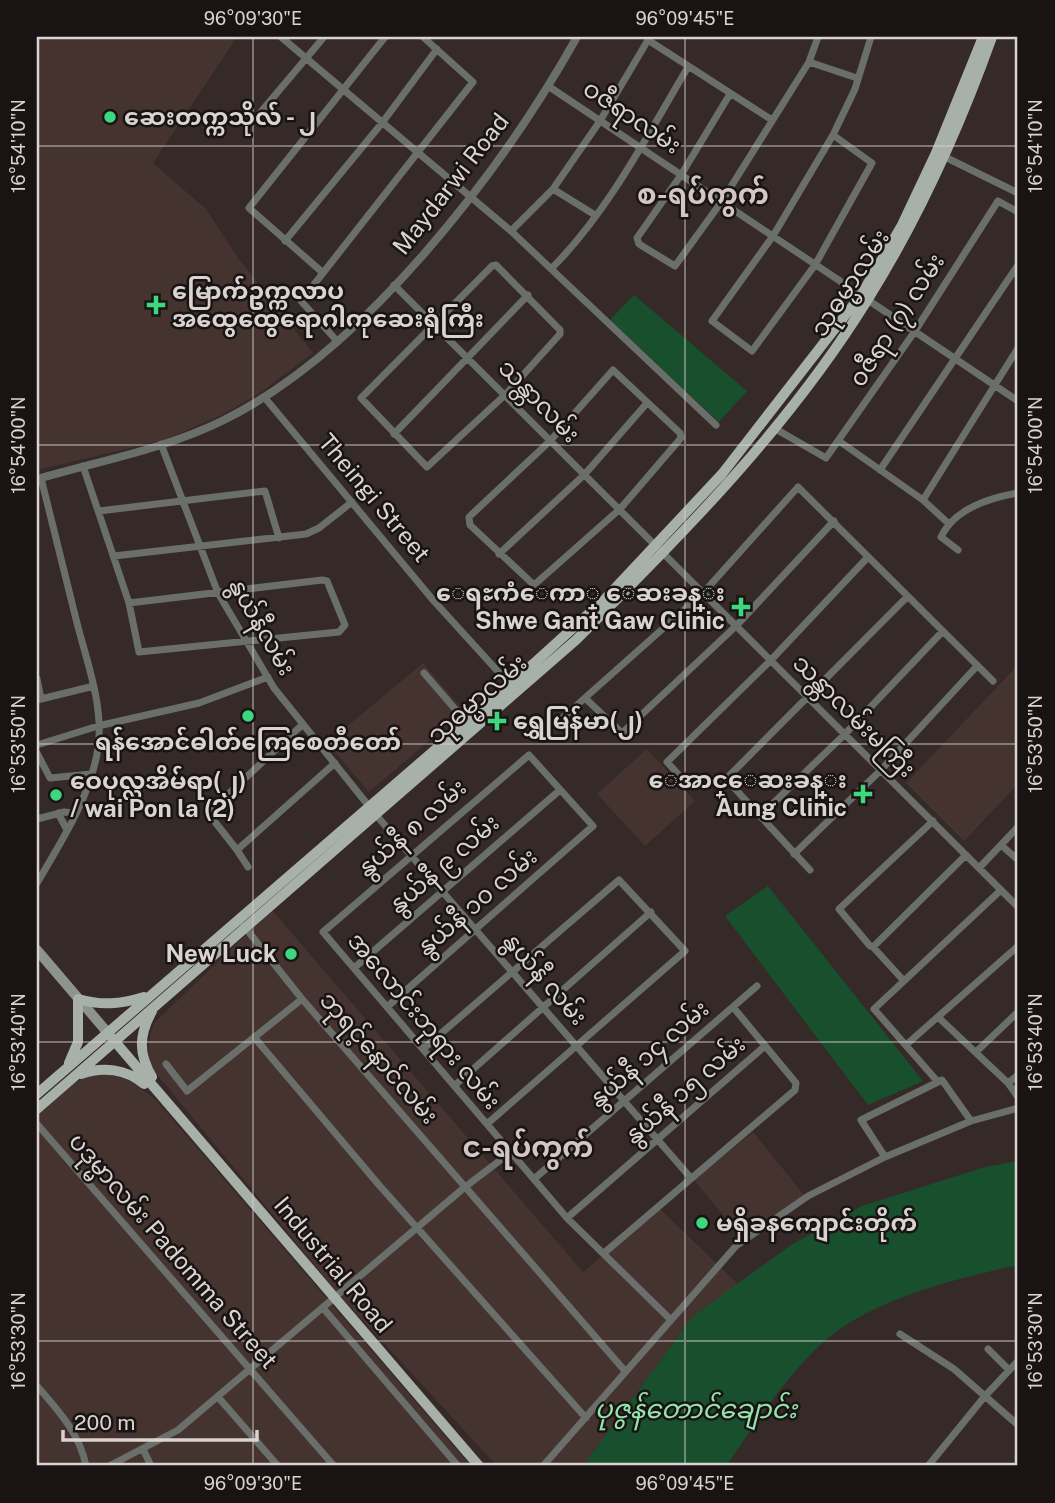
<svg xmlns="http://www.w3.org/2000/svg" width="1055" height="1503" viewBox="0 0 1055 1503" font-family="'Public Sans','Noto Sans Myanmar',sans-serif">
	<rect width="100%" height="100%" fill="#352a28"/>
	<!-- built -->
	<path fill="#44332f" d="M37 37H237L153 163 206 209 238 258 313 353 260 393 222 415 164 440 37 470Z
		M423 663 464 711 369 792 327 743Z
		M1017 666 1018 784 964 841 906 783Z
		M647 749 695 801 645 846 597 794Z
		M272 910 583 1272 660 1209 738 1284 693 1316 583 1466H497L335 1290 150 1066 148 1043 154 1023Z
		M90 1075H113L131 1081 156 1100 471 1466H37V1116L70 1084Z
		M753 1132 805 1196 741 1237 694 1180Z"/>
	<!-- water -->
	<path fill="#18502e" d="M634 295 747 391 719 422 610 320Z
		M768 886 923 1081 868 1105 725 916Z
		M1018 1161V1265C955 1279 870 1299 821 1344 783 1380 755 1424 726 1466H583L693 1316 791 1245 862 1206 985 1167Z"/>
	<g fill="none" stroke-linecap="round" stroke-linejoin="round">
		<!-- minor -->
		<path stroke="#6b6f6c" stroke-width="7" d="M281 37 511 231 716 425
			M809 62 857 78
			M548 86 861 295
			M730 94 681 175 637 238 639 244 675 266 722 201 794 86 809 62 818 37
			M260 113 324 37
			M833 135 872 163 815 265 752 351 712 321 773 236 833 135 855 89 871 37
			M945 157 1018 193
			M553 189 595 215
			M511 231 553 189 600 121 648 40 772 120
			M285 241 382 123 437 49
			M496 265 560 330V334L506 394 427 467 361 398 492 266Z
			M551 269C608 212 647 136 688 67
			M322 272 249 208 385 37
			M394 285 1018 907
			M868 300 1018 401
			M337 341 301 301 473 82 423 37
			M613 370 680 433 681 438 620 509 534 585 470 525 469 517 550 441Z
			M265 398 433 600 512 687
			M774 428 826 458 915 331 998 201 1018 212
			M394 434 528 295
			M839 441 923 500 948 523
			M161 444 218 593 274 688 376 815 690 1177
			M83 466 129 603 139 652 339 632 345 625 327 581 322 580 129 603
			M880 470 1018 265
			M923 500 1018 348
			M99 511 265 491 279 538
			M958 550 941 537C954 509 989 498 1018 493
			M499 554 585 474 647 403
			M114 556 306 534 319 528 352 502
			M424 673 467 723
			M37 679 41 699
			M586 699 622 733 736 626 834 521
			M37 700 94 686
			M559 721 704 592 798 487 993 681
			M37 745 98 726 199 703 268 677
			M37 753 50 778 91 774
			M687 784 667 762 771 660 868 557
			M58 813 67 830
			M760 816 844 735 942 632
			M37 819 64 812 75 813
			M933 821 839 909 870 946 873 947 966 855
			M1001 845 1018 860
			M237 850 208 813 302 725
			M794 854 881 770 977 666
			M248 867 237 850 335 763
			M979 868 1018 827
			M810 870 726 779 907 597
			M37 883C61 842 91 796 98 748 104 707 87 662 77 623 65 574 53 526 41 478
			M244 926 302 999 625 1371
			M873 947 904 981
			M354 968 560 790
			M387 1007 593 826 529 755 323 932 567 1218 670 1319
			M938 1017 1008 1083 1018 1097
			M254 1037 379 1185 586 1418
			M906 1045 1018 946
			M423 1049 619 880 685 951 487 1124
			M976 1052 1018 1012
			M166 1064 187 1091 302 999
			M938 1082 874 1009 1001 890
			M1008 1083 1018 1075
			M454 1086 651 912
			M37 1124 334 1466
			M885 1157 861 1120 942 1080 971 1121
			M534 1179 757 986
			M567 1218 765 1046
			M604 1253 795 1090 796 1083 733 1007
			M323 1308 458 1466
			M900 1334 954 1369 1018 1425
			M988 1349 1009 1370
			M37 1386C58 1410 80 1434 86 1466
			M218 1397 278 1466
			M143 1449 151 1466
			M109 1466 178 1430 465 1187 511 1152
			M543 1466 736 1246 808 1196 885 1157 971 1121 1018 1108
			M928 1466 985 1396 1018 1361"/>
		<!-- tertiary -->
		<path stroke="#6b6f6c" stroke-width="8" d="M37 479C99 461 166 449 224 420 365 350 501 172 577 37"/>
		<!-- secondary -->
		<path stroke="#8d948f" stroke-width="10" d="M37 950 107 1032"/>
		<!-- primary -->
		<path stroke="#a8b0aa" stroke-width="10" d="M152 1011C139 1035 138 1053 152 1077
			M111 1037 479 1466
			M69 1063 78 1042V999C102 1006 121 1004 144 997
			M81 1074C103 1066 126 1069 144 1084
			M37 1094 510 685 605 599 722 474 861 295 902 225 936 153 983 37
			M37 1109 576 640C682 535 789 427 868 299 920 216 959 129 992 37"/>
	</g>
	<!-- ticks -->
	<path fill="none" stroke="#d9d3d1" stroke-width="2" stroke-opacity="0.45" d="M253 37V1466M685 37V1466M37 146H1018M37 445H1018M37 744H1018M37 1042H1018M37 1341H1018"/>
	<!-- markers -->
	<g fill="#3dd77e" stroke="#191413" stroke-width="2.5">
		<circle cx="110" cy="117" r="7"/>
		<path d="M152.5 294.5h7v7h7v7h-7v7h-7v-7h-7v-7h7z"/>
		<path d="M737.5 596.5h7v7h7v7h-7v7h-7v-7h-7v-7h7z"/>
		<circle cx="248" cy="716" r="7"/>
		<path d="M493.5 710.5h7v7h7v7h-7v7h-7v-7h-7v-7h7z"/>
		<path d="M859.5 783.5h7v7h7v7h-7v7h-7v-7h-7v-7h7z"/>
		<circle cx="56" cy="795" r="7"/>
		<circle cx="291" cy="954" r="7"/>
		<circle cx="702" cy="1223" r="7"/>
	</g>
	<g text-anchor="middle" stroke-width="5" stroke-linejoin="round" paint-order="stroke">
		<!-- poi labels -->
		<g font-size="24" font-weight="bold" fill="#d9d3d1" stroke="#191413" text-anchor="start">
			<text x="124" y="125">ဆေးတက္ကသိုလ် - ၂</text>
			<text x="172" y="299">မြောက်ဥက္ကလာပ<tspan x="172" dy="28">အထွေထွေရောဂါကုဆေးရုံကြီး</tspan></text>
			<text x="725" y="601" text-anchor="end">ေရႊကံေကာ္ ေဆးခန္း<tspan x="725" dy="28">Shwe Gant Gaw Clinic</tspan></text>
			<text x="513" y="729">ရွှေမြန်မာ(၂)</text>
			<text x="248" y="750" text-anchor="middle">ရန်အောင်ဓါတ်ကြေစေတီတော်</text>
			<text x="847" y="788" text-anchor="end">ေအာင္ေဆးခန္း<tspan x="847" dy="28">Aung Clinic</tspan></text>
			<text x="70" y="789">ဝေပုလ္လအိမ်ရာ(၂)<tspan x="70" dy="28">/ wai Pon la (2)</tspan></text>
			<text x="277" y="962" text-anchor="end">New Luck</text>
			<text x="716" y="1231">မရှိခနကျောင်းတိုက်</text>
		</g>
		<!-- street labels -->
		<g font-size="24" fill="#d9d3d1" stroke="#191413">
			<text transform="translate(632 117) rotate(34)" y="8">ဝဇီရာလမ်း</text>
			<text transform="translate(451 184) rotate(-52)" y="8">Maydarwi Road</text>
			<text transform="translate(850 283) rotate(-57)" y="8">သုဓမ္မာလမ်း</text>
			<text transform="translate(897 320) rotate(-57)" y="8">၀ဇီရာ (၇) လမ်း</text>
			<text transform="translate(539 401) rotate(46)" y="8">သန္တာလမ်း</text>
			<text transform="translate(374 498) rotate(50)" y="8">Theingi Street</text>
			<text transform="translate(262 627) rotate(60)" y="8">နွယ်နီလမ်း</text>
			<text transform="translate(477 699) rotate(-41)" y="8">သုဓမ္မာလမ်း</text>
			<text transform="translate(854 716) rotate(45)" y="8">သန္တာလမ်းမကြီး</text>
			<text transform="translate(412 828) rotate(-41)" y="8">နွယ်နီ ၈ လမ်း</text>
			<text transform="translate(444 864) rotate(-41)" y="8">နွယ်နီ ၉ လမ်း</text>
			<text transform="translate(477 902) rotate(-41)" y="8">နွယ်နီ ၁၀ လမ်း</text>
			<text transform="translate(545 979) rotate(49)" y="8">နွယ်နီ လမ်း</text>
			<text transform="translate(424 1021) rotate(50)" y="8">အလောင်းဘုရား လမ်း</text>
			<text transform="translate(649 1054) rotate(-41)" y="8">နွယ်နီ ၁၄ လမ်း</text>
			<text transform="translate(379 1058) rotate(49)" y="8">ဘုရင့်နောင်လမ်း</text>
			<text transform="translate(685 1090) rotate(-41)" y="8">နွယ်နီ ၁၅ လမ်း</text>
			<text transform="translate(173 1251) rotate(49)" y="8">ပဒုမ္မာလမ်း Padomma Street</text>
			<text transform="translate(333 1265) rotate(50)" y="8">Industrial Road</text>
		</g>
		<!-- water labels -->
		<g font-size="26" font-style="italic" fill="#94e4ac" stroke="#191413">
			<text x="696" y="1418">ပုဇွန်တောင်ချောင်း</text>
		</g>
		<!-- quarter labels -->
		<g font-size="28" font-weight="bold" fill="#d3c6c3" stroke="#191413">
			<text x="703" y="204">စ-ရပ်ကွက်</text>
			<text x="528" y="1157">င-ရပ်ကွက်</text>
		</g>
	</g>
	<!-- border -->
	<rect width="1055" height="1503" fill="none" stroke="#191413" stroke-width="77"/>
	<!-- scale -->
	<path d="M63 1430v10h194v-10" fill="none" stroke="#d9d3d1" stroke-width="3.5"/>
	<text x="74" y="1430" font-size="21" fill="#d9d3d1" stroke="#191413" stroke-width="5" paint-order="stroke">200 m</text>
	<rect x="38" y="38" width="978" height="1426" fill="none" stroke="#d9d3d1" stroke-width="2.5"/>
	<g font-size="18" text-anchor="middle" fill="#d9d3d1">
		<text x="253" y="25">96°09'30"E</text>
		<text x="685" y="25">96°09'45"E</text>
		<text transform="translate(19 146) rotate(-90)" y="6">16°54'10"N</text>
		<text transform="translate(1036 146) rotate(-90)" y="6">16°54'10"N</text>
		<text transform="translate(19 445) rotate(-90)" y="6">16°54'00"N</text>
		<text transform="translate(1036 445) rotate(-90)" y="6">16°54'00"N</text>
		<text transform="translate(19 744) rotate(-90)" y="6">16°53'50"N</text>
		<text transform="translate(1036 744) rotate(-90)" y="6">16°53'50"N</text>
		<text transform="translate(19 1042) rotate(-90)" y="6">16°53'40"N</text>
		<text transform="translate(1036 1042) rotate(-90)" y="6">16°53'40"N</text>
		<text transform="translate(19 1341) rotate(-90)" y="6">16°53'30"N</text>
		<text transform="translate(1036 1341) rotate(-90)" y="6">16°53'30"N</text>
		<text x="253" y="1490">96°09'30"E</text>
		<text x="685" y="1490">96°09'45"E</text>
	</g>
</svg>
